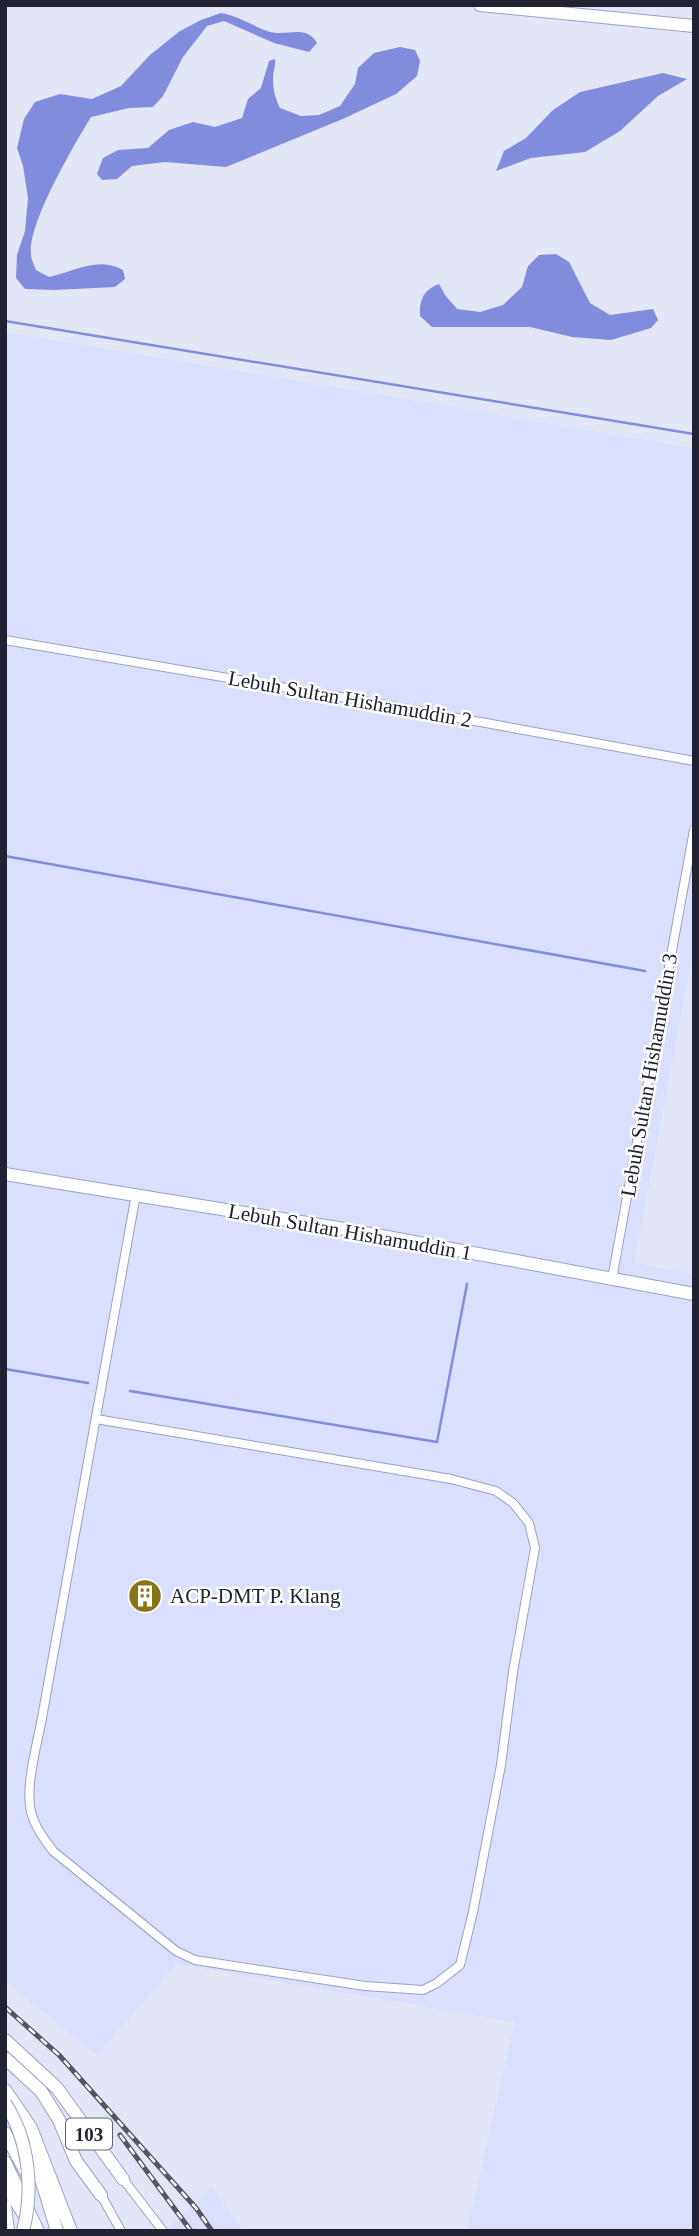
<svg xmlns="http://www.w3.org/2000/svg" width="699" height="2236" viewBox="0 0 699 2236" font-family="'Times New Roman',serif">
	<rect width="100%" height="100%" fill="#e3e6f7"/>
	<!-- built -->
	<path fill="#d9dffc" d="M5 332 694 448V947L634 1263 694 1274V2231H467L515 2022 176 1964 97 2055 5 1981Z
		M212 2187 243 2231H165Z"/>
	<!-- water -->
	<path fill="#818cdc" d="M221 13C238 16 251 25 267 31 286 38 305 23 317 43L309 52 274 43 224 21 207 26 183 57 163 96 153 107 129 108 91 117C74 145 28 223 31 254 31 259 34 265 36 270L49 277C76 271 97 256 123 270L125 279 115 287 54 290 25 289 16 278 17 255 25 231 28 198 23 166 17 148 24 119 35 102 60 94 92 99 121 86 150 55 180 31 201 20Z
		M400 47 415 50 420 61 417 76 396 94 345 118 226 167 165 162 132 166 117 179 102 180 97 174 103 158 118 150 148 148 169 130 193 122 215 127 242 118 248 99 261 88 269 61 275 59C276 66 273 71 273 78 273 89 275 98 280 108L301 116 319 115 340 106 355 84 358 68 374 53Z
		M663 73 687 79 658 96 620 131 585 152 531 158 496 171 504 151 526 138 553 110 580 92Z
		M556 254 569 262 590 303 610 315 653 309 658 320 651 328 611 340 572 337 530 327H432L420 316C419 300 424 289 439 284L445 295 457 309 480 312 503 305 522 287 528 266 539 255Z"/>
	<g fill="none" stroke-linecap="round" stroke-linejoin="round">
		<!-- stream -->
		<path stroke="#818cdc" stroke-width="2.5" d="M5 321 694 434
			M5 856 645 971
			M5 1369 88 1383
			M130 1391 437 1442 467 1284"/>
		<!-- street casing -->
		<g stroke="#99a0c8" stroke-width="10">
			<path id="street" d="M5 640 387 705 694 761
				M612 1279 694 830
				M96 1419 451 1479 496 1491 513 1503 529 1523 535 1548 513 1672 501 1765 473 1912 460 1965 437 1983 423 1990 365 1986 195 1960 176 1951 53 1851C44 1839 35 1827 31 1812 25 1786 37 1745 42 1718L136 1194
				M123 2179 163 2231
				M101 2195 121 2231"/>
		</g>
		<!-- secondary casing -->
		<g stroke="#99a0c8" stroke-width="14">
			<path id="secondary" d="M480 5 694 26
				M5 1174 344 1229 694 1294"/>
		</g>
		<!-- primary casing -->
		<g stroke="#99a0c8" stroke-width="14">
			<path id="primary" d="M5 2040 57 2088 123 2179
				M5 2058 41 2091 59 2120 76 2161 101 2195
				M5 2090 31 2128 71 2231
				M5 2133 28 2176
				M26 2147 42 2182 57 2231
				M5 2162 38 2231
				M5 2184 23 2213
				M5 2206 8 2231"/>
		</g>
		<!-- street -->
		<use href="#street" stroke="#fff" stroke-width="8"/>
		<!-- secondary -->
		<use href="#secondary" stroke="#fff" stroke-width="12"/>
		<!-- primary -->
		<use href="#primary" stroke="#fff" stroke-width="12"/>
		<!-- rail casing -->
		<g stroke="#545666" stroke-width="5">
			<path id="rail" d="M5 2007 59 2055 196 2208 212 2231
				M120 2135 191 2231"/>
		</g>
		<!-- rail -->
		<use href="#rail" stroke="#fff" stroke-width="2.5" stroke-dasharray="8" stroke-linecap="butt"/>
		<!-- primary-bridge casing -->
		<g stroke="#99a0c8" stroke-width="14" stroke-linecap="butt">
			<path id="primary-bridge" d="M5 2103C29 2140 34 2189 23 2231"/>
		</g>
		<!-- primary-bridge -->
		<use href="#primary-bridge" stroke="#fff" stroke-width="12"/>
	</g>
	<!-- icons -->
	<defs>
		<g id="building-disc" transform="scale(1.75)"><circle r="9.5" fill="#877417" stroke="#fff"/><path d="M-4-6H4V6H1V3H-1V6H-4ZM-2.5-4.3h1.7v1.8h-1.7ZM.8-4.3h1.7v1.8H.8ZM-2.5-1h1.7V.8h-1.7ZM.8-1h1.7V.8H.8Z" fill="#fff"/></g>
	</defs>
	<g fill-rule="evenodd">
		<use href="#building-disc" x="145" y="1596"/>
	</g>
	<g text-anchor="middle" stroke-width="5" stroke-linejoin="round" paint-order="stroke">
		<!-- shield labels -->
		<rect fill="#fff" stroke="#636470" stroke-width="2" x="66" y="2118.5" width="46" height="31" rx="5"/>
		<g font-size="19" font-weight="bold" fill="#202232">
			<text x="89" y="2141">103</text>
		</g>
		<!-- street labels -->
		<g font-size="21" fill="#202232" stroke="#fff">
			<text transform="translate(350 699) rotate(10)" y="7">Lebuh Sultan Hishamuddin 2</text>
			<text transform="translate(649 1075) rotate(-80)" y="7">Lebuh Sultan Hishamuddin 3</text>
			<text transform="translate(350 1232) rotate(10)" y="7">Lebuh Sultan Hishamuddin 1</text>
		</g>
		<!-- poi labels -->
		<g font-size="21" fill="#202232" stroke="#fff" text-anchor="start">
			<text x="170" y="1603">ACP-DMT P. Klang</text>
		</g>
	</g>
	<!-- border -->
	<rect width="699" height="2236" fill="none" stroke="#202232" stroke-width="14"/>
</svg>
